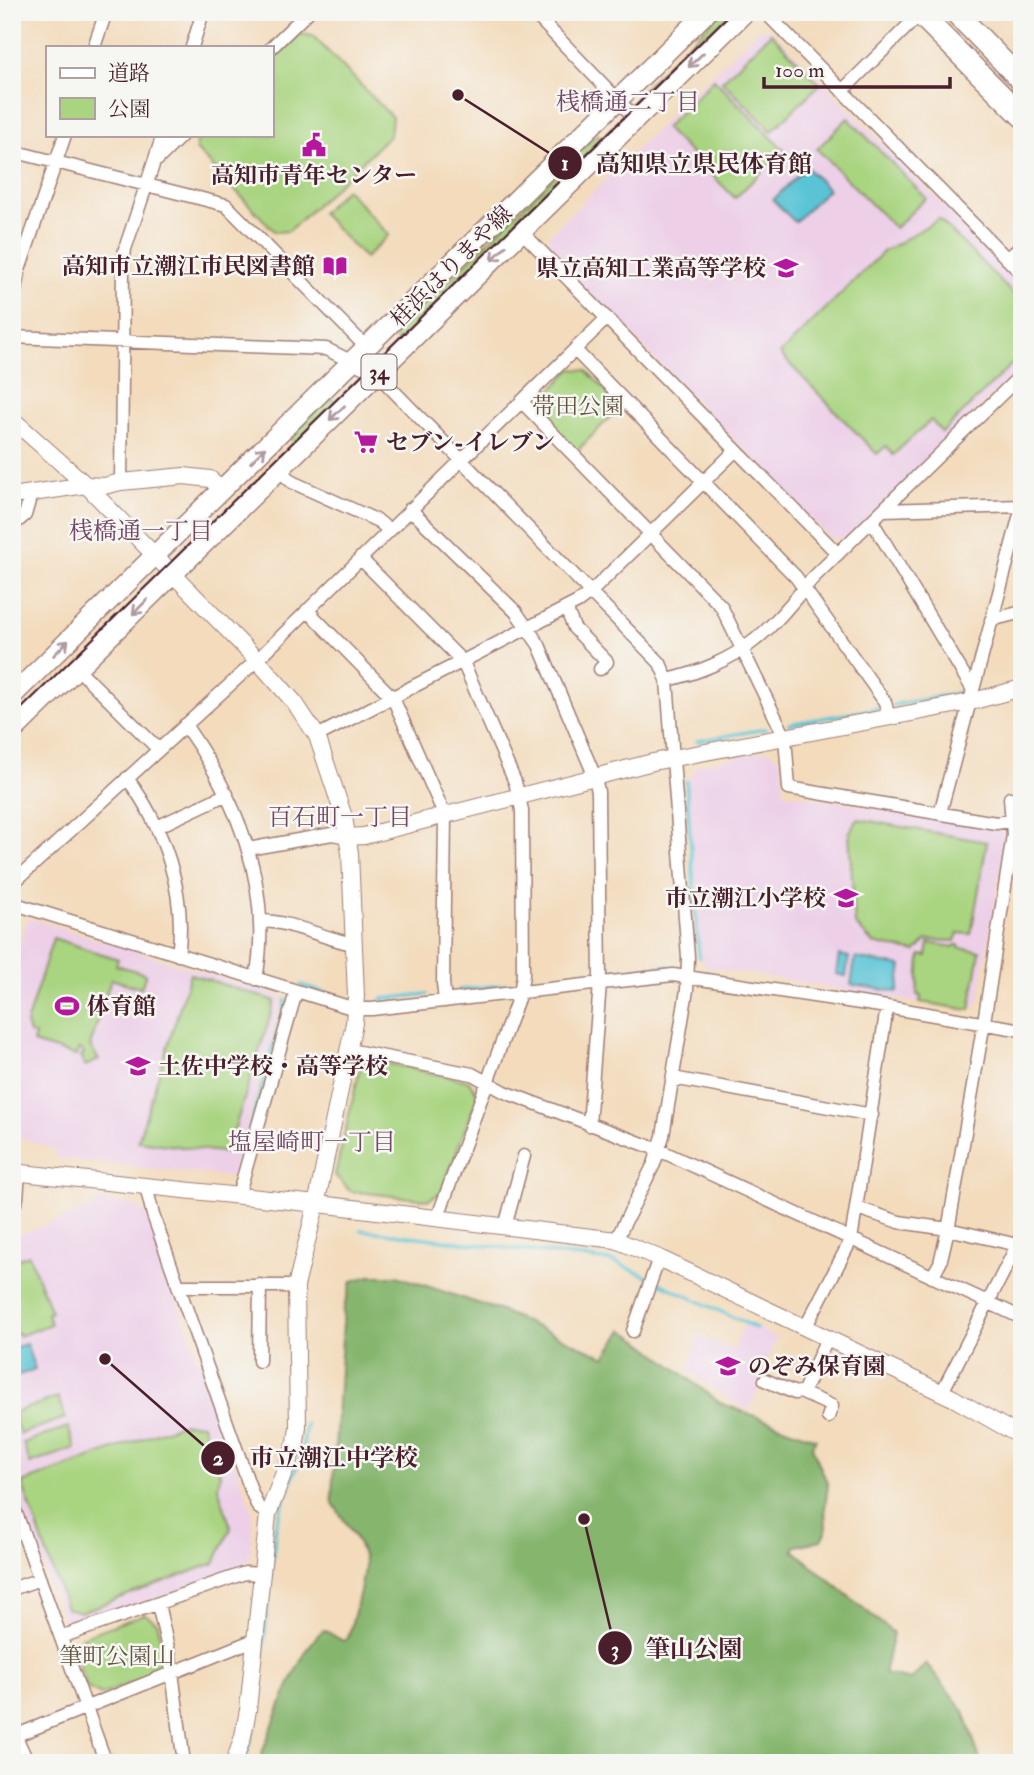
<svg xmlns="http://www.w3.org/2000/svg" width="1034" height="1775" viewBox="0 0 1034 1775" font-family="'IM FELL Double Pica','Noto Serif JP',serif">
	<rect width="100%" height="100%" fill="#f6f6f2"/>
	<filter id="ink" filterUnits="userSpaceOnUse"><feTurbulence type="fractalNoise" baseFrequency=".0143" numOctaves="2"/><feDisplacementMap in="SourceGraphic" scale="14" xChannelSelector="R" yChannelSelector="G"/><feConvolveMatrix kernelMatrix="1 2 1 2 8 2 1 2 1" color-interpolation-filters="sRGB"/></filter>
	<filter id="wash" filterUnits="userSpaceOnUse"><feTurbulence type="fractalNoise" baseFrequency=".00686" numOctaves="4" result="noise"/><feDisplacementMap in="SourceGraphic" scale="28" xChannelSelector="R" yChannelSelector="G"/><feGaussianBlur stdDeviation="1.57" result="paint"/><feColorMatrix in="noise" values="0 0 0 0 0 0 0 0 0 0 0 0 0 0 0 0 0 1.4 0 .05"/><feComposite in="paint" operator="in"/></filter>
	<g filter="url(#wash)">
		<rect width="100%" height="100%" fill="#f3dbbc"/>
		<!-- built -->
		<path fill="#edd0e8" d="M759 29 771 30 1022 285V366L847 538H830L549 251V235Z
			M768 750 781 760 784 793 1000 828 1006 837 978 1004 969 1011 708 967 701 959 688 780 698 765Z
			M28 918 283 997 233 1175 229 1177 55 1158V1150L12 1134V948L20 950Z
			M95 1200 133 1205 146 1214 252 1511 253 1523 250 1558 242 1568 77 1626 63 1619 12 1481V1237L93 1208Z
			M745 1321 777 1338 762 1373 765 1375 749 1410 734 1403 689 1371 698 1335 734 1351Z"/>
		<!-- green -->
		<path fill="#a9d480" stroke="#7a7a56" stroke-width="2" d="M721 12H736L647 99 640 92Z
			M771 33 820 84 772 131 722 81Z
			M300 34 313 36 392 117 390 135 289 231 275 232 196 149V135H271V62Z
			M714 79 784 150 735 198 665 128Z
			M848 118 926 198 895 228 817 149Z
			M597 134 605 141 399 343 392 336Z
			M346 189 389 235 365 258 321 213Z
			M939 219 1022 303V354L942 433 931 420 893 455 886 446 877 454 780 354 883 252Z
			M571 369 586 370 621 406 576 452 542 415 539 403Z
			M330 397 337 404 296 444 289 437Z
			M858 819 987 842 971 934 958 933 955 941 927 940 915 952 873 943 855 924 849 833Z
			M53 938 118 959 116 965 146 974 141 988 111 979 90 1046 99 1060 85 1066 80 1056 84 1054 82 1050 78 1049 76 1056 33 1043 35 1035 29 1033 26 1024Z
			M929 943 954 947 955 945H959V948L980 951 970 1010 920 1002 921 996 917 995 920 959 921 955 927 956Z
			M190 974 275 1001 227 1153 138 1141Z
			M371 1060 469 1081 478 1095 441 1193 428 1200 350 1191 335 1175 360 1068Z
			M29 1255 51 1312 47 1313 51 1324 19 1336 18 1333 12 1334V1261Z
			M58 1397 65 1418 20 1434 13 1413Z
			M184 1423 202 1424 220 1474 218 1487 231 1528 215 1563 81 1612 66 1608 22 1483Z
			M68 1427 75 1448 30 1464 23 1443Z
			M145 1614 158 1623 164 1661 157 1673 101 1695 87 1688 74 1650 81 1637Z"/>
		<!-- forest -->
		<path fill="#86b66e" stroke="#686a4c" stroke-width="2" d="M370 1276H397L501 1311 605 1357 623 1330 639 1340 720 1403 816 1439 812 1447 828 1485 825 1507 826 1532 822 1540 796 1546 793 1550 893 1633 884 1674 911 1680 926 1663 964 1711 981 1763H258C270 1734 300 1645 324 1630L343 1641 348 1638C352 1623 366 1574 364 1562 362 1542 343 1520 333 1503L332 1495 344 1308 352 1281Z"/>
		<!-- water -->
		<path fill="#5ac4d5" stroke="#527280" stroke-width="2" d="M806 167 828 189 795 222 773 200Z
			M839 955 849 957 846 976 836 974Z
			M855 958 902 966 898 992 851 985Z
			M26 1344 35 1369 12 1378V1348Z"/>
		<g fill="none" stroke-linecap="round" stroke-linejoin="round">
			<!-- stream -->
			<path stroke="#5ac4d5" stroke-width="3.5" d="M894 705 962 692
				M789 724 879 708
				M697 741 765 729
				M686 781 699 957
				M618 972 669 966
				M540 981 585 976
				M301 985 331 995
				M459 990 510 984
				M382 999 427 994
				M237 1174 286 1000
				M361 1230 603 1260 614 1262 648 1277
				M655 1281 756 1328
				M245 1761 256 1720 276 1524 302 1452 306 1424"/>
		</g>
	</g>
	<g filter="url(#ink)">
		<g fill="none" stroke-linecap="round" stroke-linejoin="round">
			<!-- minor casing -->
			<g stroke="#9e7d74" stroke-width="15">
				<path id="minor" d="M533 12 636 119
					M765 12 1022 274
					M94 47 106 12
					M192 47 203 12
					M271 48 308 12
					M842 91 920 14
					M12 151 226 205 366 347 377 374
					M157 160 182 135
					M521 231 838 554
					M1007 259 1022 246
					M12 306 19 270 65 135
					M12 337 326 349 377 374 660 663 667 680 688 957 687 990 663 1136 654 1164 616 1240
					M575 350 796 577 885 702 889 718
					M522 402 721 606 785 737 789 788 996 823 1022 819
					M279 470 292 482 378 521 389 530
					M121 482 123 266 125 249 163 135
					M410 509 516 612 539 645 595 777 598 792 600 983 589 1125
					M883 510 1022 506
					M872 521 973 690
					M12 526 25 515 31 494
					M360 558 463 662 515 782 522 810 523 975 520 993 437 1219
					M566 608 574 628 607 662 600 669
					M307 610 393 698 445 816 443 983 445 1001
					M991 620 1022 612
					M78 669 158 749
					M667 680C696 674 732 659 755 640 778 622 795 598 814 577L1022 374
					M185 725C237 799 273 887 256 979
					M317 736 578 602 591 592 736 450
					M127 778C164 827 187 894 178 955
					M940 813 1022 507
					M157 827 227 794
					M248 849 332 834 348 837
					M12 884 257 660 607 318
					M12 903 355 1009H372L673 975 887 1007 1022 1030
					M260 921C291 921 322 938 353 944
					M349 1050 472 1074 505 1092 659 1150 1022 1318
					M673 1078 872 1115
					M146 1186 153 1215 252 1493 258 1507 268 1514
					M238 1196 296 992
					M857 1208 899 1222 948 1229 1022 1246
					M12 1210 17 1198 19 1173
					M505 1227 524 1156
					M932 1277 940 1263 949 1225 984 1022 1013 835 1010 798
					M178 1286H296
					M805 1328 851 1240 887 1007
					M633 1331 659 1258
					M259 1361 260 1285
					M765 1380 795 1393 800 1392 832 1406 828 1417
					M942 1392 1022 1236
					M803 1393 827 1338
					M12 1502 106 1763
					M12 1589 40 1579
					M158 1604 170 1657 184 1763
					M61 1637 245 1573 262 1574
					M12 1728 28 1763
					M12 1737 254 1640"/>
			</g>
			<!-- tertiary casing -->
			<g stroke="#9e7d74" stroke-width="18">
				<path id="tertiary" d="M12 419 86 485 257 660 295 703 317 736 344 817 350 853 356 996 354 1023 316 1205 296 1286 298 1427 296 1442 268 1514 248 1710 243 1736 234 1763
					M12 496 86 485 104 486 121 482 184 476 210 479 223 490
					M348 837 364 836 653 762 970 702 1022 688
					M12 1172 336 1206 616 1240 659 1258 953 1398 1022 1437"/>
			</g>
			<!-- primary casing -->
			<g stroke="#9e7d74" stroke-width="22">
				<path id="primary" d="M12 696 707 12
					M12 732 745 12"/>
			</g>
			<!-- trunk casing -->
			<g stroke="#9e7d74" stroke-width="24">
				<path id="trunk" d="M918 12 1022 116
					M955 12 1022 81"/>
			</g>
			<!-- minor -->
			<use href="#minor" stroke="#fff" stroke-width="12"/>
			<!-- tertiary -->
			<use href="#tertiary" stroke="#fff" stroke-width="16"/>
			<!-- primary -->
			<use href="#primary" stroke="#fff" stroke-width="19"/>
			<!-- trunk -->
			<use href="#trunk" stroke="#fff" stroke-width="21"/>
			<!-- tram -->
			<path stroke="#4a1f2b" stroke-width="2" d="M12 718 732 12"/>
		</g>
		<!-- one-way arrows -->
		<defs><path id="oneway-shaft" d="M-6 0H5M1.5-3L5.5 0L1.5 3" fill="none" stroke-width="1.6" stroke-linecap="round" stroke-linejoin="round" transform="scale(1.75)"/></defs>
		<g stroke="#ae9aa0">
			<use href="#oneway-shaft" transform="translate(696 60) rotate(136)"/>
			<use href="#oneway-shaft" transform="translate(499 253) rotate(135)"/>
			<use href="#oneway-shaft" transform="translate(337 413) rotate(136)"/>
			<use href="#oneway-shaft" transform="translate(258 455) rotate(-45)"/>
			<use href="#oneway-shaft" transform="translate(140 607) rotate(135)"/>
			<use href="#oneway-shaft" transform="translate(61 648) rotate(-45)"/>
		</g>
	</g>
	<!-- icons -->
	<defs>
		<g id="civic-bare" transform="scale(1.89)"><path d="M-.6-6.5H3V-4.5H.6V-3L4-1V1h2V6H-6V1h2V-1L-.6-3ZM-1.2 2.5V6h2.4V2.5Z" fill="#b5179e" stroke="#f6f6f2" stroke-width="2.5" paint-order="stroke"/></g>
		<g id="library-bare" transform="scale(1.89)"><path d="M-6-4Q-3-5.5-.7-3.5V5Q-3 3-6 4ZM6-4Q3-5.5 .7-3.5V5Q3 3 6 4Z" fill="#b5179e" stroke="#f6f6f2" stroke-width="2.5" paint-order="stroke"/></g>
		<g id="school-bare" transform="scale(1.89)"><path d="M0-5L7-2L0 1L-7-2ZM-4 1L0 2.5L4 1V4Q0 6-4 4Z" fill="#b5179e" stroke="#f6f6f2" stroke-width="2.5" paint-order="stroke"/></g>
		<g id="supermarket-bare" transform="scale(1.89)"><path d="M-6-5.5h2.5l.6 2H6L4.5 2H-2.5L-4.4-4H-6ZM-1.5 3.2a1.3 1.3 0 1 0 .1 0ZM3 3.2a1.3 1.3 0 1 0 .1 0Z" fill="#b5179e" stroke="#f6f6f2" stroke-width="2.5" paint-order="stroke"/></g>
		<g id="stadium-bare" transform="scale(1.89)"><path d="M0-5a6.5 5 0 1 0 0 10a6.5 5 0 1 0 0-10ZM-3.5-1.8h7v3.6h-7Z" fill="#b5179e" stroke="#f6f6f2" stroke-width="2.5" paint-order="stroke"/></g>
	</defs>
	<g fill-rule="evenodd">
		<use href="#civic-bare" x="314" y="145"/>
		<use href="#library-bare" x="335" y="266"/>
		<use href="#school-bare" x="786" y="268"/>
		<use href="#supermarket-bare" x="366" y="442"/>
		<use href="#school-bare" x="846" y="898"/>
		<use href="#stadium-bare" x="67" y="1006"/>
		<use href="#school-bare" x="138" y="1066"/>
		<use href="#school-bare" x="728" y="1366"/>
	</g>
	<g text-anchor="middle" stroke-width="5" stroke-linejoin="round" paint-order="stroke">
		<!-- shield labels -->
		<rect fill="#f6f6f2" stroke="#7e6067" stroke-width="2" x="361.5" y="354.5" width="35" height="35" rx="5"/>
		<g font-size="21" font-weight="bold" fill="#4a1f2b">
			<text x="379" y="379">34</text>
		</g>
		<!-- poi labels -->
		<g font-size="23" font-weight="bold" fill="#4a1f2b" stroke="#f6f6f2" text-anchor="start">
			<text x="314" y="183" text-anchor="middle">高知市青年センター</text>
			<text x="315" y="274" text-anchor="end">高知市立潮江市民図書館</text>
			<text x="766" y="276" text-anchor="end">県立高知工業高等学校</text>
			<text x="386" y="450">セブン-イレブン</text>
			<text x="826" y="906" text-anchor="end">市立潮江小学校</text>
			<text x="87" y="1014">体育館</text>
			<text x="158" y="1074">土佐中学校・高等学校</text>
			<text x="748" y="1374">のぞみ保育園</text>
		</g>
		<!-- street labels -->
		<g font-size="23" fill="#4a1f2b" stroke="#f6f6f2">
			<text transform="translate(451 266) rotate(-45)" y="8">桂浜はりまや線</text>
		</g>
		<!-- park labels -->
		<g font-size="23" fill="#654" stroke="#f6f6f2">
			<text x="578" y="414">帯田公園</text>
			<text x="117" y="1664">筆町公園山</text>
		</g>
		<!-- neighbourhood labels -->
		<g font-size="24" fill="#734765" stroke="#f6f6f2">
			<text x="628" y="110">桟橋通二丁目</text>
			<text x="141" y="539">桟橋通一丁目</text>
			<text x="340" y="825">百石町一丁目</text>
			<text x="312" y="1150">塩屋崎町一丁目</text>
		</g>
	</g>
	<!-- callouts -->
	<path fill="none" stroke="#4a1f2b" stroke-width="2.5" d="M458 95L565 163M105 1359L218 1458M584 1519L615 1648"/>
	<g fill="#4a1f2b" stroke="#f6f6f2" stroke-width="2.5">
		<circle cx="458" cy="95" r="7"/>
		<circle cx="105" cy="1359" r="7"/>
		<circle cx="584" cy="1519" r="7"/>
		<circle cx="565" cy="163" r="18"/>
		<circle cx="218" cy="1458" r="18"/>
		<circle cx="615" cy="1648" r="18"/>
	</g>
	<g font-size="21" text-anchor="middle" font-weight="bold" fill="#fff">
		<text x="565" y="170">1</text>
		<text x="218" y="1465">2</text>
		<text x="615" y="1656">3</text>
	</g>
	<g font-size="24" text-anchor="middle" font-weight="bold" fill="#4a1f2b" stroke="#f6f6f2" stroke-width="5" stroke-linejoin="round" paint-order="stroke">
		<text x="704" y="172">高知県立県民体育館</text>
		<text x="334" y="1466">市立潮江中学校</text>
		<text x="694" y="1657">筆山公園</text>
	</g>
	<!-- margin -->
	<rect width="1034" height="1775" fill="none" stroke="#f6f6f2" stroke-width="42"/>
	<!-- legend -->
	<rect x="46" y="46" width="228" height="91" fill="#f6f6f2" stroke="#b1a0a2" stroke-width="2"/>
	<rect x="60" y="68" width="35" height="10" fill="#ffffff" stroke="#b1a0a2" stroke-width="2"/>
	<text x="108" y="80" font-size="21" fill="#4a1f2b">道路</text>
	<rect x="60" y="98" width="35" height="21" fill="#a9d480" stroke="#b1a0a2" stroke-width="2"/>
	<text x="108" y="116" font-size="21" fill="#4a1f2b">公園</text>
	<!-- scale -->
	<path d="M764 77v10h186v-10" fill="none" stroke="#4a1f2b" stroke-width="3.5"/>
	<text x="775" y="77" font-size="21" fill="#4a1f2b" stroke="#f6f6f2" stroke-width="5" paint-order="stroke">100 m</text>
</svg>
